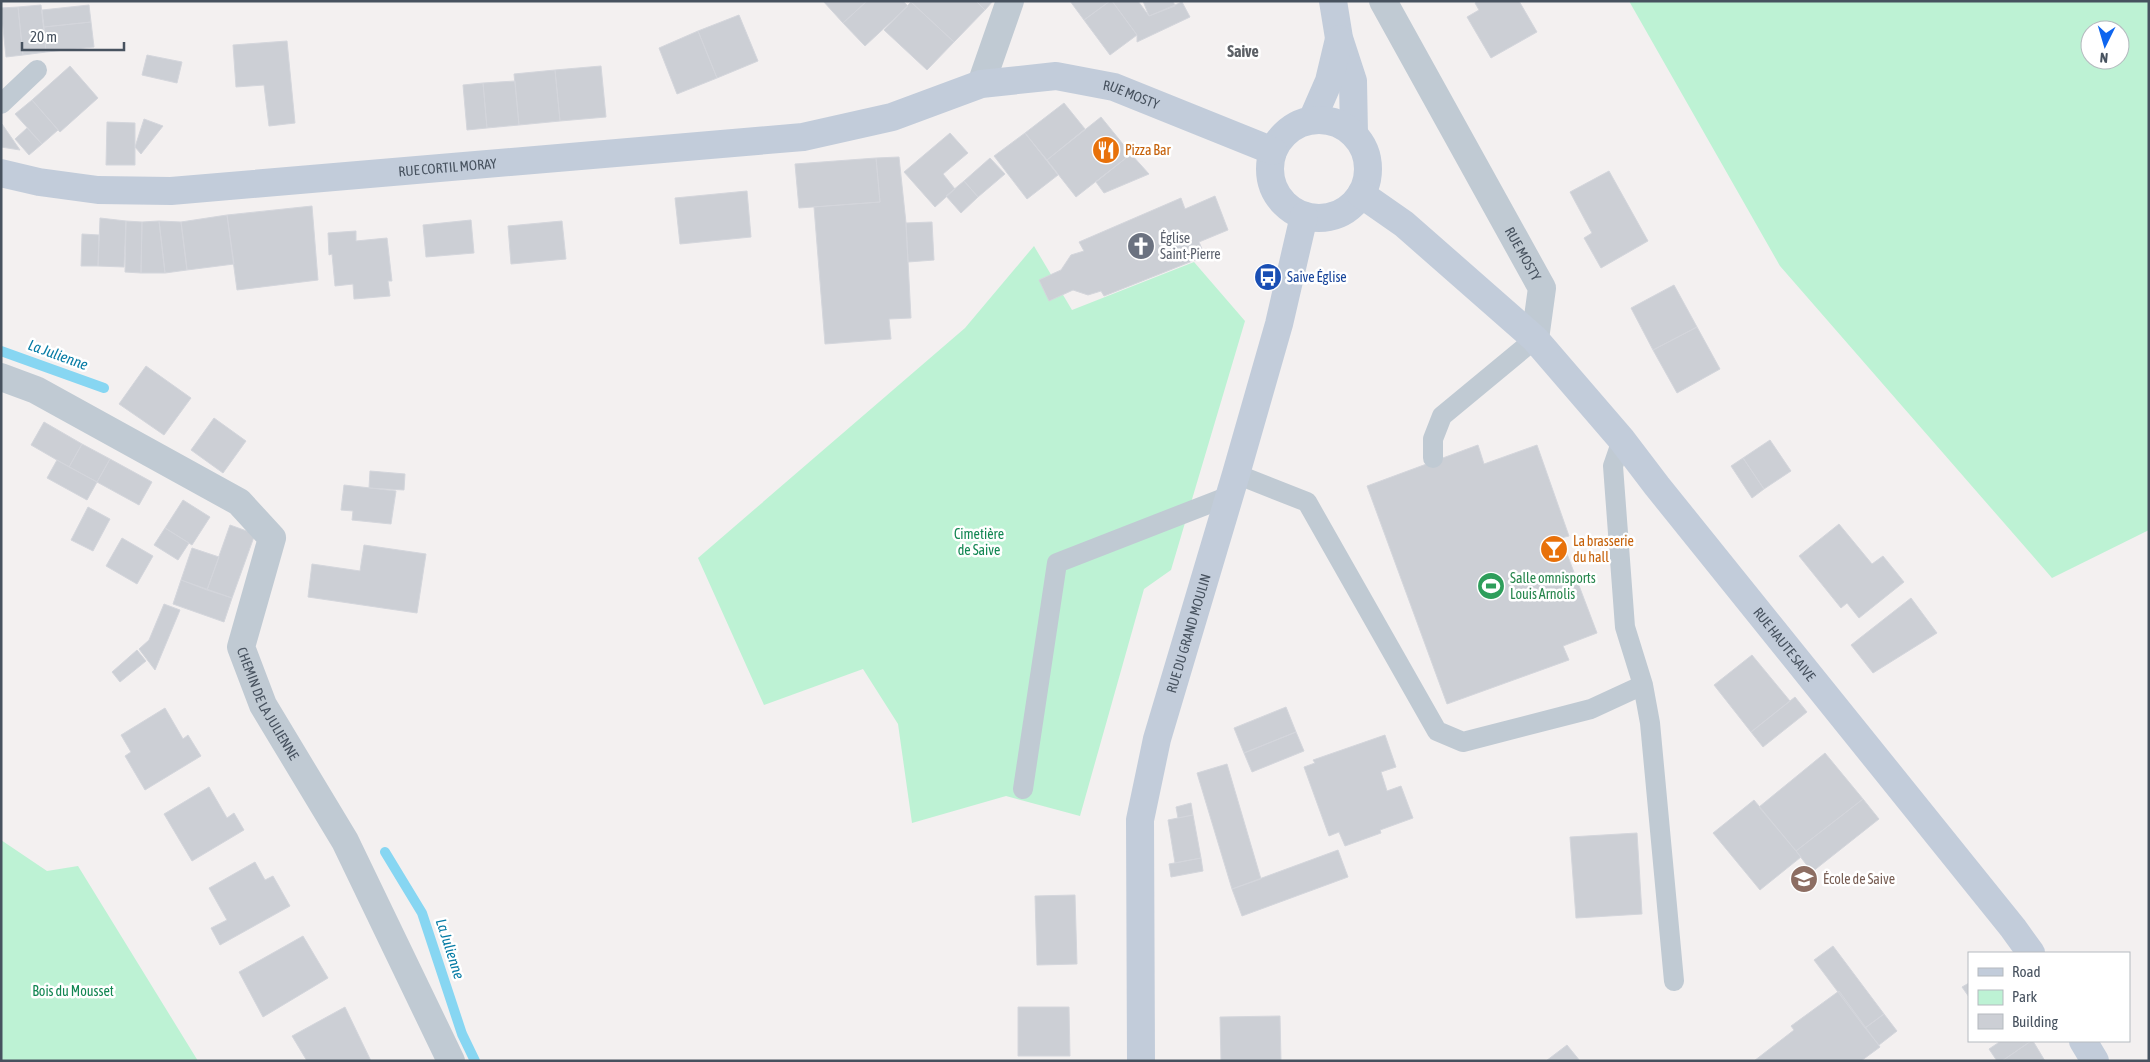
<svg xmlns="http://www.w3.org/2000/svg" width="2150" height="1062" viewBox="0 0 2150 1062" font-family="'Asap Condensed',sans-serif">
	<rect width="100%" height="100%" fill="#f3f0f0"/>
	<!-- green -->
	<path fill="#bdf2d4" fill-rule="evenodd" d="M1629 1H2149V530L2052 578 1780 266ZM2090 30H2120V60H2090Z
		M1034 246 1072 310 1194 262 1245 321 1171 570 1144 589 1080 816 1006 796 912 823 898 724 863 669 764 705 698 558 965 328Z
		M1 840 47 871 78 866 198 1061H1Z"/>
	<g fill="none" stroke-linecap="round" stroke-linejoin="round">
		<!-- stream -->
		<path stroke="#87d6f2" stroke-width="10" d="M1 351 104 388
			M385 852 422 913 462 1034 475 1061"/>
	</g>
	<!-- building -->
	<path fill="#cccfd5" stroke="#d4d6dc" d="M823 1H867L843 23Z
		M867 1H903L908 6 865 46 843 23Z
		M912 1H976L985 10 954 42 911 2Z
		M976 1H993L985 10Z
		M1070 1H1110L1084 20Z
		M1110 1H1112L1137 35 1110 55 1084 20Z
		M1112 1H1138L1149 16 1182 2 1190 17 1137 42V35Z
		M1143 1H1173L1175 6 1149 16Z
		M1477 1H1519L1537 32 1491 58 1467 17 1479 10 1475 3Z
		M911 2 954 42 927 70 884 30Z
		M41 5 46 52 23 55 18 7Z
		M89 5 91 22 44 27 42 10Z
		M18 7 23 55 6 57 1 8Z
		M739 15 758 61 717 78 698 31Z
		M91 22 94 47 46 52 44 27Z
		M698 31 717 78 677 94 659 48Z
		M287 41 295 123 269 126 264 85 236 87 233 45Z
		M147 55 182 62 177 83 142 75Z
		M70 66 98 98 60 132 32 100Z
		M601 66 606 117 560 121 555 70Z
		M555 70 560 121 519 125 514 74Z
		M515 81 519 125 487 128 483 83Z
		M483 83 487 128 467 130 463 85Z
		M32 100 58 130 42 144 15 114Z
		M1064 103 1085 129 1047 160 1025 133Z
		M1101 117 1131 154 1076 197 1047 160Z
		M144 119 163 126 141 154 135 147Z
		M107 122 135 123V165H106Z
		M2 124 20 150 1 147Z
		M27 128 42 144 29 155 15 139Z
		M950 133 968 153 943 174 955 189 935 207 904 172Z
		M1025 133 1058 175 1027 199 994 156Z
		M1131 154 1149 174 1104 193 1096 182Z
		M899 157 906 223 911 318 889 319 891 339 825 344 814 207 880 202 876 158Z
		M876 158 880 202 799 208 795 164Z
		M990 158 1005 174 978 197 964 181Z
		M1609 171 1648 241 1601 268 1584 238 1592 233 1570 192Z
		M964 181 978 197 961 213 946 196Z
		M747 191 751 237 680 244 675 198Z
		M1215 196 1228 230 1199 242 1205 256 1104 296 1101 291 1088 295 1073 290 1049 301 1039 280 1061 270 1071 255 1084 251 1079 242 1181 198 1185 209Z
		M312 206 318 280 237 290 227 215Z
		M227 215 234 264 187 270 181 222Z
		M100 218 126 221 124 267 98 266Z
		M471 220 474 253 426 257 423 225Z
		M126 221 142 222 141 273 125 272Z
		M159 221 165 273H141L142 222Z
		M159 221 181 222 187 270 165 273Z
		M562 221 566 259 511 264 508 226Z
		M932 222 934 260 908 262 906 223Z
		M356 231V241L387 238 392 281H388L390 296 354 299 353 284 335 286 332 254 329 255 328 233Z
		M82 234 99 235 98 266H81Z
		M1674 285 1697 327 1653 350 1631 308Z
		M1697 327 1720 369 1677 393 1653 350Z
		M146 366 191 398 164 435 119 404Z
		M214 418 246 441 223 473 191 450Z
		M44 422 82 444 69 467 31 445Z
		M1770 440 1791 471 1764 489 1743 458Z
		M82 444 110 459 97 482 69 467Z
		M1478 445 1484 464 1537 445 1569 536 1561 538 1597 633 1563 646 1569 660 1447 704 1367 486Z
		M1743 458 1764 489 1752 498 1731 466Z
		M110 459 152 482 139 505 97 482Z
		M57 460 97 482 87 500 47 478Z
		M370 471 405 474 404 490 369 488Z
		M344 485 396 491 391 524 352 520 353 511 341 510Z
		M183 500 210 517 192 545 165 528Z
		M88 507 110 519 93 551 71 540Z
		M1839 524 1872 564 1883 556 1904 582 1859 618 1847 603 1841 608 1799 556Z
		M230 525 255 534 232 598 207 590Z
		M165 528 189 543 178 560 154 545Z
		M122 538 153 556 137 584 106 566Z
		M364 545 426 554 417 613 308 597 312 564 360 571Z
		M192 548 219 557 207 590 181 580Z
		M181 580 232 598 224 622 173 604Z
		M1911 598 1937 633 1873 673 1851 645Z
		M164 604 180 610 155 670 139 649 149 640Z
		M137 650 146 661 120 682 112 672Z
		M1752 655 1790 701 1751 732 1714 685Z
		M1795 697 1807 712 1763 747 1751 732Z
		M1286 707 1296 732 1244 753 1234 728Z
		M165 708 183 739 188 735 201 756 145 790 125 756 131 752 121 735Z
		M1296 732 1304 751 1252 772 1244 753Z
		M1385 735 1396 767 1381 772 1387 791 1401 786 1413 818 1380 830 1381 833 1345 846 1339 832 1329 836 1304 767 1315 763 1313 760Z
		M1825 753 1863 799 1796 851 1759 807Z
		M1227 764 1261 879 1232 889 1197 773Z
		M209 787 227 818 234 813 244 830 192 861 164 814Z
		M1863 799 1879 819 1812 872 1796 851Z
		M1754 800 1801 857 1760 890 1713 833Z
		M1191 803 1193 815 1178 818 1176 807Z
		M1193 815 1201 858 1175 863 1168 820Z
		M1637 833 1642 914 1576 918 1570 837Z
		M1338 850 1348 877 1242 916 1232 889Z
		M1201 858 1203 871 1171 877 1169 864Z
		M255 862 265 880 273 876 290 906 220 945 211 928 227 920 209 888Z
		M1075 895 1077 964 1037 965 1035 896Z
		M303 936 328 978 263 1017 239 972Z
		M1833 946 1884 1014 1865 1028 1814 960Z
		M1969 983V997L1962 987Z
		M1839 991 1880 1047 1861 1061H1754L1794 1030 1791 1026Z
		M345 1007 371 1061H307L292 1036Z
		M1018 1007H1069L1070 1056H1018Z
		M1884 1014 1897 1031 1879 1045 1865 1028Z
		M1280 1016 1281 1061H1221L1220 1017Z
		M2001 1041H2031L2002 1061H1997L1989 1049Z
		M2031 1041H2033L2045 1061H2002Z
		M1567 1045 1580 1061H1546Z"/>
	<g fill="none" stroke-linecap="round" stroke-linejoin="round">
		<!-- lane -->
		<path stroke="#c0cad3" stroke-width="20" d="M1 104 37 70
			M1622 440 1613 466 1625 627 1643 685 1650 723 1674 981
			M1433 458V439L1442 416 1535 339
			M1236 474 1307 502 1437 731 1463 742 1591 709 1643 685
			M1023 789 1057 563 1229 496"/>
		<!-- street -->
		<g stroke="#c0cad3" stroke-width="28">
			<path id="s1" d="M1383 1 1542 288 1535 339"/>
			<path d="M981 84 1010 1"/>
			<path id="s2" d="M1 377 36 390 239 502 272 538 241 647 263 705 345 841 451 1061"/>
		</g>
		<!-- secondary -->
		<g stroke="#c2ccda" stroke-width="28">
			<path d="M1333 1 1339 38 1353 81 1354 134"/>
			<path d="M1312 120 1329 81 1339 39"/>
			<circle cx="1319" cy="169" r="49"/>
			<path id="s3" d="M1 173 39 182 98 190 171 191 803 137 892 117 981 84 1056 76 1114 87 1273 151"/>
			<path id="s4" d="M1361 194 1404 224 1535 339 1622 440 1657 486 2013 928 2031 953"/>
			<path d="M2083 1041 2095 1061"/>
			<path id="s5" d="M1141 1061 1140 820 1157 739 1236 474 1279 324 1304 216"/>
		</g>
	</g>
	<!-- icons -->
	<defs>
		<g id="restaurant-disc" transform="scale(1.4375)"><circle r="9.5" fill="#e8710a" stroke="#fff"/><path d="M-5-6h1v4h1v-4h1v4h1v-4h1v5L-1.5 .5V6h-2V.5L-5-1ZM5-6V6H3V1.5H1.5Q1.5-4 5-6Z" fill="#fff"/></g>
		<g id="church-disc" transform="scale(1.4375)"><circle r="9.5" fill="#6b7280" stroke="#fff"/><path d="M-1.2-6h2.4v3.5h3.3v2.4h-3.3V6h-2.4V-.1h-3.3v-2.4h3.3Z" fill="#fff"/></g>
		<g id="bus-disc" transform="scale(1.4375)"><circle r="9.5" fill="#1a4fb4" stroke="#fff"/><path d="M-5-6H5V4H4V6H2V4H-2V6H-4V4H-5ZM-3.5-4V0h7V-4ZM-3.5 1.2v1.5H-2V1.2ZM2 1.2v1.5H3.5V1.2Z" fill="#fff"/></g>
		<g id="bar-disc" transform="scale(1.4375)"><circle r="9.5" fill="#e8710a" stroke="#fff"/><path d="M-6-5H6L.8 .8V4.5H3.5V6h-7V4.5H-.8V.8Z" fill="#fff"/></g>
		<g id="stadium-disc" transform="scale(1.4375)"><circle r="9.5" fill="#2e9e5b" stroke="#fff"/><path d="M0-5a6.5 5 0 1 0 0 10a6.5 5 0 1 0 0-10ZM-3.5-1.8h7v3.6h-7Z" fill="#fff"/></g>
		<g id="school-disc" transform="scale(1.4375)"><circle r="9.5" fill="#8d6e63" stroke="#fff"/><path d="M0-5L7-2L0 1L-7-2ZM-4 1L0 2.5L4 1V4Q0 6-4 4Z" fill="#fff"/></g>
	</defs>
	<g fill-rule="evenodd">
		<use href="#restaurant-disc" x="1106" y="150"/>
		<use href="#church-disc" x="1141" y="246"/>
		<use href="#bus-disc" x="1268" y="277"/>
		<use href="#bar-disc" x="1554" y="549"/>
		<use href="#stadium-disc" x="1491" y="586"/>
		<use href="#school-disc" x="1804" y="879"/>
	</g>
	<g text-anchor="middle" stroke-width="5" stroke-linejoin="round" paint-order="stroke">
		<!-- street labels -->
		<g font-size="14" fill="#47525f" stroke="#fff">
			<text dy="5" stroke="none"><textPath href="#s3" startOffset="1145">RUE MOSTY</textPath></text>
			<text dy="5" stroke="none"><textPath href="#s3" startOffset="449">RUE CORTIL MORAY</textPath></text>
			<text dy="5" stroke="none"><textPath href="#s1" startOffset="289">RUE MOSTY</textPath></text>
			<text dy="5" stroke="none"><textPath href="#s5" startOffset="434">RUE DU GRAND MOULIN</textPath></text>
			<text dy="5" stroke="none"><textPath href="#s4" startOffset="621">RUE HAUTE SAIVE</textPath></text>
			<text dy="5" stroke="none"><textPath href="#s2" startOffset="494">CHEMIN DE LA JULIENNE</textPath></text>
		</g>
		<!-- food labels -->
		<g font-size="14" fill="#c56008" stroke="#fff" text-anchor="start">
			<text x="1125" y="155">Pizza Bar</text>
			<text x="1573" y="546">La brasserie<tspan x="1573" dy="16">du hall</tspan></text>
		</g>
		<!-- worship labels -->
		<g font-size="14" fill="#5b616d" stroke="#fff" text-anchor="start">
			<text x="1160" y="243">Église<tspan x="1160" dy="16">Saint-Pierre</tspan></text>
		</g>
		<!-- transit labels -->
		<g font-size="14" fill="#164399" stroke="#fff" text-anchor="start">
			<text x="1287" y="282">Saive Église</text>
		</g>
		<!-- park labels -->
		<g font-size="14" fill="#128652" stroke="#fff">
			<text x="979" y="539">Cimetière<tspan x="979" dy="16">de Saive</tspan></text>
			<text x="73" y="996">Bois du Mousset</text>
		</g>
		<!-- leisure labels -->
		<g font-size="14" fill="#27864d" stroke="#fff" text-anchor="start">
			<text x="1510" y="583">Salle omnisports<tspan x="1510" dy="16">Louis Arnolis</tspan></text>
		</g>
		<!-- education labels -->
		<g font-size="14" fill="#785e54" stroke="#fff" text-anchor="start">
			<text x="1823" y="884">École de Saive</text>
		</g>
		<!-- water labels -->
		<g font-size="15" font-style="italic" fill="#057ba5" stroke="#fff">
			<text transform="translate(58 355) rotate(20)" y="5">La Julienne</text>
			<text transform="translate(450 949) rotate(72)" y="5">La Julienne</text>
		</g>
		<!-- quarter labels -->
		<g font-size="16" font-weight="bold" fill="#5c6066" stroke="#fff">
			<text x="1243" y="57">Saive</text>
		</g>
	</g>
	<!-- border -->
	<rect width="2150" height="1062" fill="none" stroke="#47525f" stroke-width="5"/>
	<!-- legend -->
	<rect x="1968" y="952" width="162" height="90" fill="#ffffff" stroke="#b5babf"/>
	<rect x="1978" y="968" width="25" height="8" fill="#c2ccda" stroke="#b5babf"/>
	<text x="2012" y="977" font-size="15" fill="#47525f">Road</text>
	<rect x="1978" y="990" width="25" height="15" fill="#bdf2d4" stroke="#b5babf"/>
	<text x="2012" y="1002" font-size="15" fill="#47525f">Park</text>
	<rect x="1978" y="1014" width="25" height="15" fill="#cccfd5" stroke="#b5babf"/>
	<text x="2012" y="1027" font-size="15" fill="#47525f">Building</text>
	<!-- north arrow -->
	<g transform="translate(2105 45) rotate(185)"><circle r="24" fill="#ffffff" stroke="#b5babf"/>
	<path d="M0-4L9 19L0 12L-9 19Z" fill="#0e65ef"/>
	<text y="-8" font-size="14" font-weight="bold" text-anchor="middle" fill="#47525f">N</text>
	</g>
	<!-- scale -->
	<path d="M22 42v8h102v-8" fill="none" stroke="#47525f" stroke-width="2.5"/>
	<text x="30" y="42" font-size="15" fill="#47525f" stroke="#ffffff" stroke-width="4" paint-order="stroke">20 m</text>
</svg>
